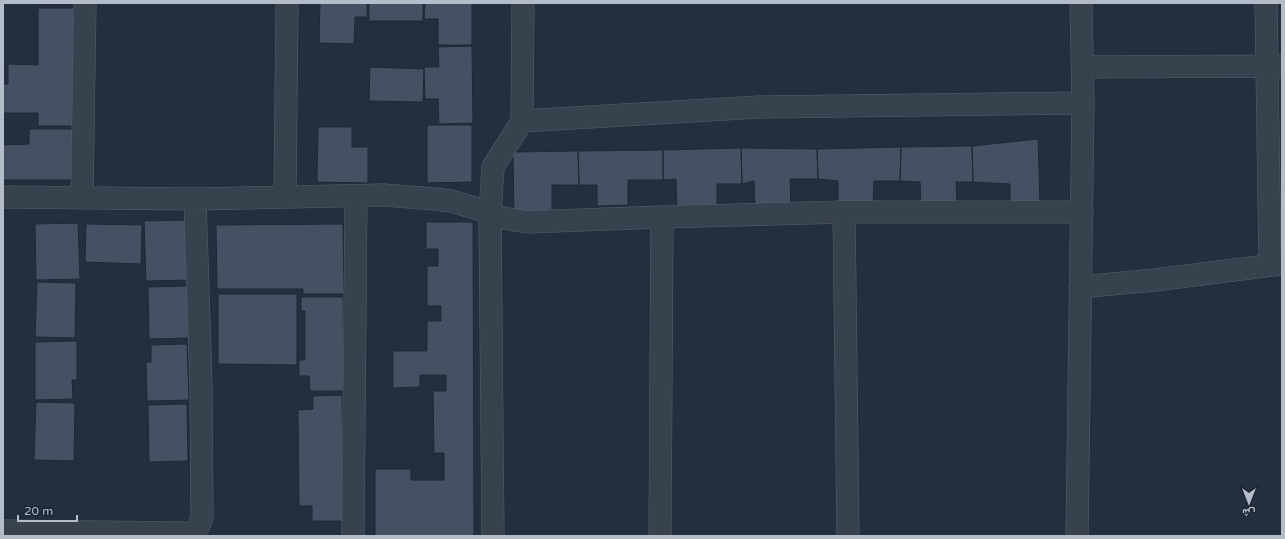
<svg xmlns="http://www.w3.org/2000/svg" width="1285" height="539" viewBox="0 0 1285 539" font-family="'Varela Round',Vazirmatn,sans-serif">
	<rect width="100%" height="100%" fill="#242f3e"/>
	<!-- building -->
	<path fill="#455162" stroke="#1f2835" d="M320 3H367V17H355L354 44 319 43Z
		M369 3H423V21H369Z
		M425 3H472V45H438V19H424Z
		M38 8H77L78 126H38V113H3V84H8V64L38 65Z
		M472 46 473 123 439 124 438 99H425L424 67H439L438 47Z
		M370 67 424 69 423 102 369 101Z
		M427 125H472V182L427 183Z
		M318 127H352V147H368V183L317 182Z
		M29 129H77V180H3V145L29 144Z
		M1038 139 1040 203 1010 204V184L973 182 972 146Z
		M972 146 973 182H956L957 204 921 205 920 182 900 181 901 147Z
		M901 147 900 181H874L873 206 838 205V181L818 179 817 149Z
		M741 148 817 149 818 179H790L791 208 755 209 754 181 742 184Z
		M741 148 742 184H717V209L677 210 676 179 663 180V150Z
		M663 150V180H628V205L597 206V185H579L578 151Z
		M578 151 579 185H552V215H514L513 152Z
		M188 220 189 280 146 281 144 221Z
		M426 222H473L474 536H375V469H411V480H444V453H434L433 391H446V375H420V387L393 388V351H427V321H441V306H427V266H438V249H426Z
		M78 223 80 279 36 280 35 224Z
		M86 224 142 225 141 264 85 262Z
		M343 224 344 294H303V289H217L216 225Z
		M37 282 76 283 75 338 35 337Z
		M188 286 189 338 149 339 148 287Z
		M218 294H297V365L218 364Z
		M301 297H343L344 391H310L309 376H299V360H305V311H301Z
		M77 341V380H72L73 399 35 400V342Z
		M187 344 189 400 147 401 146 362H151V345Z
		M342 395 344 521H312V506H299L298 410 313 409V396Z
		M36 402 75 403 74 461 34 460Z
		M187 404 188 461 149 462 148 405Z"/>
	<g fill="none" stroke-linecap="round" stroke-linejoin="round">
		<!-- minor casing -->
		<g stroke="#565f6c" stroke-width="23">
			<path id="minor" d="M1266 3 1270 265
				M1083 67 1281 66
				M522 121 759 107 1083 103
				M3 197 195 199 384 195 435 199 451 201 478 209 503 218 527 222 662 217 844 212H1082
				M285 197 287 3
				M82 198 85 3
				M844 212 848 536
				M1080 287 1155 280 1282 264
				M3 531 188 533C197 531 200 526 202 517L201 384 195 199
				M353 536 356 196
				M493 536 490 214 493 167 522 121 523 3
				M660 536 662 217
				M1077 536 1083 103 1081 3"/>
		</g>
		<!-- minor -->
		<use href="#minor" stroke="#38414e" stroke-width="22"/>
	</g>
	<!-- border -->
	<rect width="1285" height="539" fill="none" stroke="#b4bcc9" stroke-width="8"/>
	<!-- north arrow -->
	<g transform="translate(1249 503) rotate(180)" stroke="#1d2633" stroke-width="3" paint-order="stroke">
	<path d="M0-3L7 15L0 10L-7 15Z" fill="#b4bcc9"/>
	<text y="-6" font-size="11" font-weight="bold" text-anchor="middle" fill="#b4bcc9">ش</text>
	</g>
	<!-- scale -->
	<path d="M18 515v6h59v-6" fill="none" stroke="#b4bcc9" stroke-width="2"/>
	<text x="24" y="515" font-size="12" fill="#b4bcc9" stroke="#1d2633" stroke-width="3" paint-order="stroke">20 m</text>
</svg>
